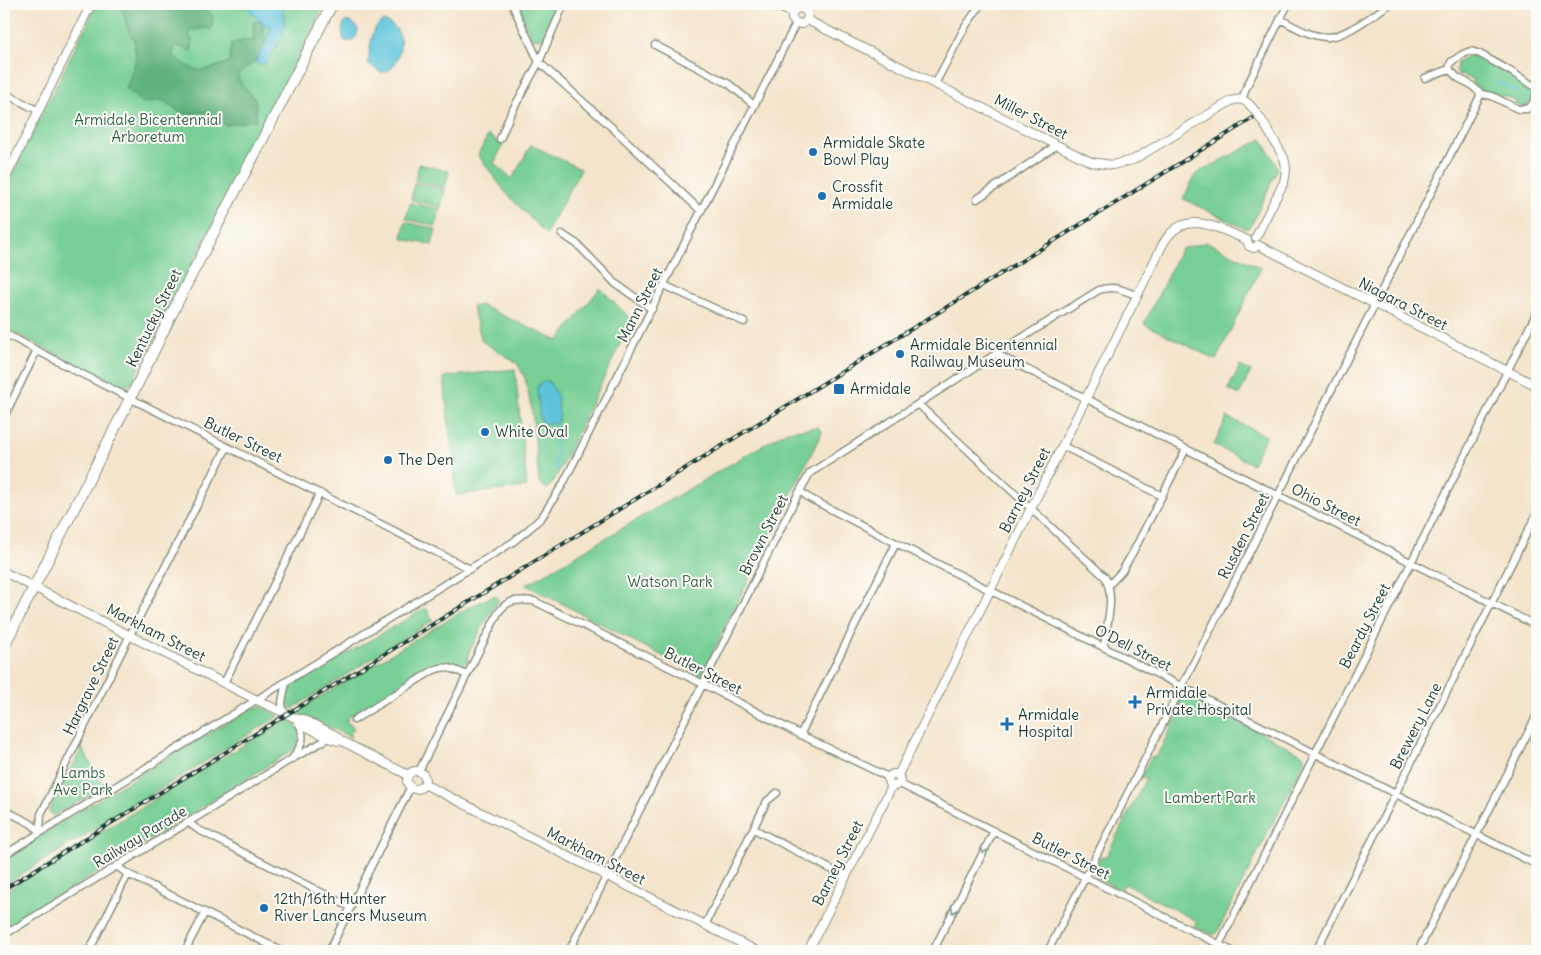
<svg xmlns="http://www.w3.org/2000/svg" width="1541" height="955" viewBox="0 0 1541 955" font-family="Delius,sans-serif">
	<rect width="100%" height="100%" fill="#fdfcf7"/>
	<filter id="ink" filterUnits="userSpaceOnUse"><feTurbulence type="fractalNoise" baseFrequency=".02" numOctaves="2"/><feDisplacementMap in="SourceGraphic" scale="10" xChannelSelector="R" yChannelSelector="G"/><feConvolveMatrix kernelMatrix="1 2 1 2 8 2 1 2 1" color-interpolation-filters="sRGB"/></filter>
	<filter id="wash" filterUnits="userSpaceOnUse"><feTurbulence type="fractalNoise" baseFrequency=".0096" numOctaves="4" result="noise"/><feDisplacementMap in="SourceGraphic" scale="20" xChannelSelector="R" yChannelSelector="G"/><feGaussianBlur stdDeviation="1.12" result="paint"/><feColorMatrix in="noise" values="0 0 0 0 0 0 0 0 0 0 0 0 0 0 0 0 0 1.4 0 .05"/><feComposite in="paint" operator="in"/></filter>
	<g filter="url(#wash)">
		<rect width="100%" height="100%" fill="#f4e4cb"/>
		<!-- green -->
		<path fill="#78cf95" stroke="#4c8664" d="M97 4H325L131 384 124 387 4 328V190Z
			M515 4H559L543 39 532 38Z
			M1469 55H1477L1487 61V63L1506 73 1507 71 1533 89C1534 96 1532 102 1527 106H1518L1515 104 1516 101 1502 95 1501 97 1495 93 1484 92 1472 83 1473 80 1461 74 1459 76 1456 71 1457 63Z
			M488 135 503 145 494 163 512 179 531 145 581 169 546 234 506 193 478 155Z
			M1262 139 1278 168 1251 226 1246 229 1183 199 1196 174Z
			M419 164 449 171 445 188 415 181Z
			M414 183 445 190 441 207 411 200Z
			M410 203 440 209 436 226 406 219Z
			M405 222 436 229 432 245 402 239Z
			M1207 242 1261 268 1216 360 1144 324 1181 249Z
			M600 288 632 320 554 481 547 489 539 482 532 411 525 378 517 363 482 341 472 307 480 305 558 341Z
			M1240 366 1251 371 1239 395 1228 389Z
			M515 369 527 487 456 495 444 377Z
			M1227 417 1266 436 1252 464 1214 445Z
			M818 427 822 432 702 674 699 675 526 585 787 431Z
			M495 595 499 601 492 609 468 654V660L462 665 448 662 440 663 421 672 347 718V722L354 728 350 734 351 737 295 712 469 607Z
			M426 608 433 620 292 709C284 699 286 696 292 685Z
			M1185 696 1193 698 1302 754 1305 757 1304 762 1217 933 1214 935 1194 927 1197 921 1125 884 1121 890 1097 878 1096 875 1099 858 1106 857 1146 778H1140L1151 757H1156L1183 705H1178L1181 699Z
			M261 706 279 716 4 885V857L170 756 252 708Z
			M288 719C301 728 304 736 294 749L110 865 4 929V892L215 762Z
			M82 748 104 787 53 816 49 811Z"/>
		<!-- forest -->
		<path fill="#62b27e" stroke="#407859" d="M121 4H202L213 17 212 28 193 30 189 36 193 41 191 51 175 45 173 55C198 76 200 72 229 62L232 43 248 40 254 41 253 22 261 21C272 51 259 58 237 75L242 85 256 100V120L225 125 204 112 183 114 162 100 142 103 126 89 136 59 134 39 129 33Z"/>
		<!-- water -->
		<path fill="#5dc3db" stroke="#3e8088" d="M236 4H285L283 13 285 25 282 37 268 60 262 65 255 62 265 45 271 27 262 23 249 10 250 7 242 8Z
			M346 21 353 23 358 29C358 37 352 45 344 40 342 34 341 25 346 21Z
			M384 21C390 24 397 27 399 34 403 44 398 65 388 71 388 71 381 73 381 73L368 63C369 55 371 32 377 26 378 24 382 22 384 21Z
			M547 381H549L558 398C555 407 564 416 556 423L545 424 542 422 540 418 537 388 539 384Z"/>
		<g fill="none" stroke-linecap="round" stroke-linejoin="round">
			<!-- stream -->
			<path stroke="#5dc3db" stroke-width="2" d="M1497 82 1518 92
				M556 423 554 434 557 470"/>
		</g>
	</g>
	<g filter="url(#ink)">
		<g fill="none" stroke-linecap="round" stroke-linejoin="round">
			<!-- minor casing -->
			<g stroke="#8a9080" stroke-width="9">
				<path id="minor" d="M512 4 539 62 618 133 701 211
					M1280 19C1295 27 1311 37 1328 37 1347 36 1374 14 1390 4
					M655 45 729 84 754 105
					M1449 69 1458 78 1470 84 1481 94 1492 96 1518 109H1527L1531 106 1537 95
					M1449 69 1451 62 1463 54 1471 51 1480 54 1510 71 1537 88
					M1425 78 1449 69
					M935 84 965 27 981 4
					M4 93 39 111
					M1242 100 1246 88 1288 4
					M500 139 510 115 539 62 564 4
					M977 199 1057 145
					M562 234 577 244 616 284 652 309
					M664 285 744 322
					M4 333 78 372 470 569
					M996 354 1081 396 1537 626
					M918 404 1105 577C1116 598 1106 625 1104 647
					M4 417 37 350
					M1063 446 1162 496
					M800 491 809 498 896 543 1537 865
					M1109 585 1122 571 1133 552 1186 449
					M224 683 320 493
					M283 712 282 702 286 682
					M354 720 432 671C447 664 452 669 467 675
					M800 735 896 543
					M293 757C302 744 306 739 299 723
					M419 771 498 613C508 598 518 600 534 601L703 684 801 735 888 777
					M900 784 1232 951
					M4 810 30 823 40 831
					M188 822 197 829 350 907
					M754 829 846 877
					M40 831 41 814 130 635 227 447
					M4 855 484 560 513 542 529 529 542 517 563 484 796 23
					M116 866 128 874 282 951
					M705 925 767 801 777 793
					M4 935 290 760 329 738
					M89 951 128 874
					M185 951 205 912
					M329 951 410 788
					M569 951 796 498 810 473 996 354 1099 290C1115 285 1123 290 1138 296
					M933 951 994 831
					M1048 951 1481 94
					M1216 951 1537 312
					M1316 951 1537 513
					M1418 951 1537 715"/>
			</g>
			<!-- tertiary casing -->
			<g stroke="#8a9080" stroke-width="10">
				<path id="tertiary" d="M773 4 792 13
					M792 13 797 8 804 9 808 14 807 20
					M792 13V19L796 23 802 24 807 20
					M807 20 1091 162 1112 165 1133 160 1231 101C1234 100 1239 99 1243 100 1255 104 1277 146 1284 158 1287 167 1286 173 1284 182L1256 237
					M4 181 91 4
					M4 572 257 700 297 719H303L335 735 342 741 408 775
					M297 719 299 723 329 738 338 741
					M407 780a9 9 0 1 1 18 0a9 9 0 1 1-18 0Z
					M888 780a6 6 0 1 1 12 0a6 6 0 1 1-12 0Z
					M898 775 1162 246C1164 242 1167 237 1171 233 1192 211 1225 231 1247 240L1249 246 1254 248 1258 245 1537 386
					M424 784 757 951
					M808 951 892 786"/>
			</g>
			<!-- primary casing -->
			<g stroke="#8a9080" stroke-width="12">
				<path id="primary" d="M4 646 139 381 182 293 270 125 332 4"/>
			</g>
			<!-- minor -->
			<use href="#minor" stroke="#fff" stroke-width="6"/>
			<!-- tertiary -->
			<use href="#tertiary" stroke="#fff" stroke-width="8"/>
			<!-- primary -->
			<use href="#primary" stroke="#fff" stroke-width="10"/>
			<!-- rail casing -->
			<g stroke="#1f3d34" stroke-width="4">
				<path id="rail" d="M4 889 1253 118"/>
			</g>
			<!-- rail -->
			<use href="#rail" stroke="#fdfcf7" stroke-width="2" stroke-dasharray="5.5" stroke-linecap="butt"/>
		</g>
		<!-- one-way arrows -->
		<defs><path id="oneway-chevron" d="M-2-3.5L2.5 0L-2 3.5" fill="none" stroke-width="1.6" stroke-linecap="round" stroke-linejoin="round" transform="scale(1.25)"/></defs>
		<g stroke="#8f9e9a">
			<use href="#oneway-chevron" transform="translate(984 850) rotate(117)"/>
			<use href="#oneway-chevron" transform="translate(954 910) rotate(117)"/>
		</g>
	</g>
	<!-- markers -->
	<g fill="#1f6fb2" stroke="#fdfcf7" stroke-width="2">
		<circle cx="813" cy="152" r="5"/>
		<circle cx="822" cy="196" r="5"/>
		<circle cx="900" cy="354" r="5"/>
		<rect x="833" y="383" width="12" height="12" rx="2.5"/>
		<circle cx="485" cy="432" r="5"/>
		<circle cx="388" cy="460" r="5"/>
		<path d="M1132.5 694.5h5v5h5v5h-5v5h-5v-5h-5v-5h5z"/>
		<path d="M1004.5 716.5h5v5h5v5h-5v5h-5v-5h-5v-5h5z"/>
		<circle cx="264" cy="908" r="5"/>
	</g>
	<g text-anchor="middle" stroke-width="4" stroke-linejoin="round" paint-order="stroke">
		<!-- street labels -->
		<g font-size="15" fill="#1f3d34" stroke="#fdfcf7">
			<text transform="translate(1031 117) rotate(27)" y="5">Miller Street</text>
			<text transform="translate(1403 304) rotate(27)" y="5">Niagara Street</text>
			<text transform="translate(640 305) rotate(-63)" y="5">Mann Street</text>
			<text transform="translate(154 318) rotate(-64)" y="5">Kentucky Street</text>
			<text transform="translate(243 440) rotate(26)" y="5">Butler Street</text>
			<text transform="translate(1025 490) rotate(-63)" y="5">Barney Street</text>
			<text transform="translate(1326 505) rotate(27)" y="5">Ohio Street</text>
			<text transform="translate(764 535) rotate(-63)" y="5">Brown Street</text>
			<text transform="translate(1244 536) rotate(-63)" y="5">Rusden Street</text>
			<text transform="translate(1365 626) rotate(-63)" y="5">Beardy Street</text>
			<text transform="translate(156 633) rotate(27)" y="5">Markham Street</text>
			<text transform="translate(1133 648) rotate(27)" y="5">O'Dell Street</text>
			<text transform="translate(703 671) rotate(27)" y="5">Butler Street</text>
			<text transform="translate(91 686) rotate(-64)" y="5">Hargrave Street</text>
			<text transform="translate(1416 726) rotate(-63)" y="5">Brewery Lane</text>
			<text transform="translate(140 837) rotate(-31)" y="5">Railway Parade</text>
			<text transform="translate(596 856) rotate(27)" y="5">Markham Street</text>
			<text transform="translate(1071 856) rotate(27)" y="5">Butler Street</text>
			<text transform="translate(838 863) rotate(-63)" y="5">Barney Street</text>
		</g>
		<!-- park labels -->
		<g font-size="15" fill="#35624c" stroke="#fdfcf7">
			<text x="148" y="125">Armidale Bicentennial<tspan x="148" dy="17">Arboretum</tspan></text>
			<text x="670" y="587">Watson Park</text>
			<text x="83" y="778">Lambs<tspan x="83" dy="17">Ave Park</tspan></text>
			<text x="1210" y="803">Lambert Park</text>
		</g>
		<!-- poi labels -->
		<g font-size="15" fill="#1f3d34" stroke="#fdfcf7" text-anchor="start">
			<text x="823" y="148">Armidale Skate<tspan x="823" dy="17">Bowl Play</tspan></text>
			<text x="832" y="192">Crossfit<tspan x="832" dy="17">Armidale</tspan></text>
			<text x="910" y="350">Armidale Bicentennial<tspan x="910" dy="17">Railway Museum</tspan></text>
			<text x="850" y="394">Armidale</text>
			<text x="495" y="437">White Oval</text>
			<text x="398" y="465">The Den</text>
			<text x="1146" y="698">Armidale<tspan x="1146" dy="17">Private Hospital</tspan></text>
			<text x="1018" y="720">Armidale<tspan x="1018" dy="17">Hospital</tspan></text>
			<text x="274" y="904">12th/16th Hunter<tspan x="274" dy="17">River Lancers Museum</tspan></text>
		</g>
	</g>
	<!-- margin -->
	<rect width="1541" height="955" fill="none" stroke="#fdfcf7" stroke-width="20"/>
</svg>
